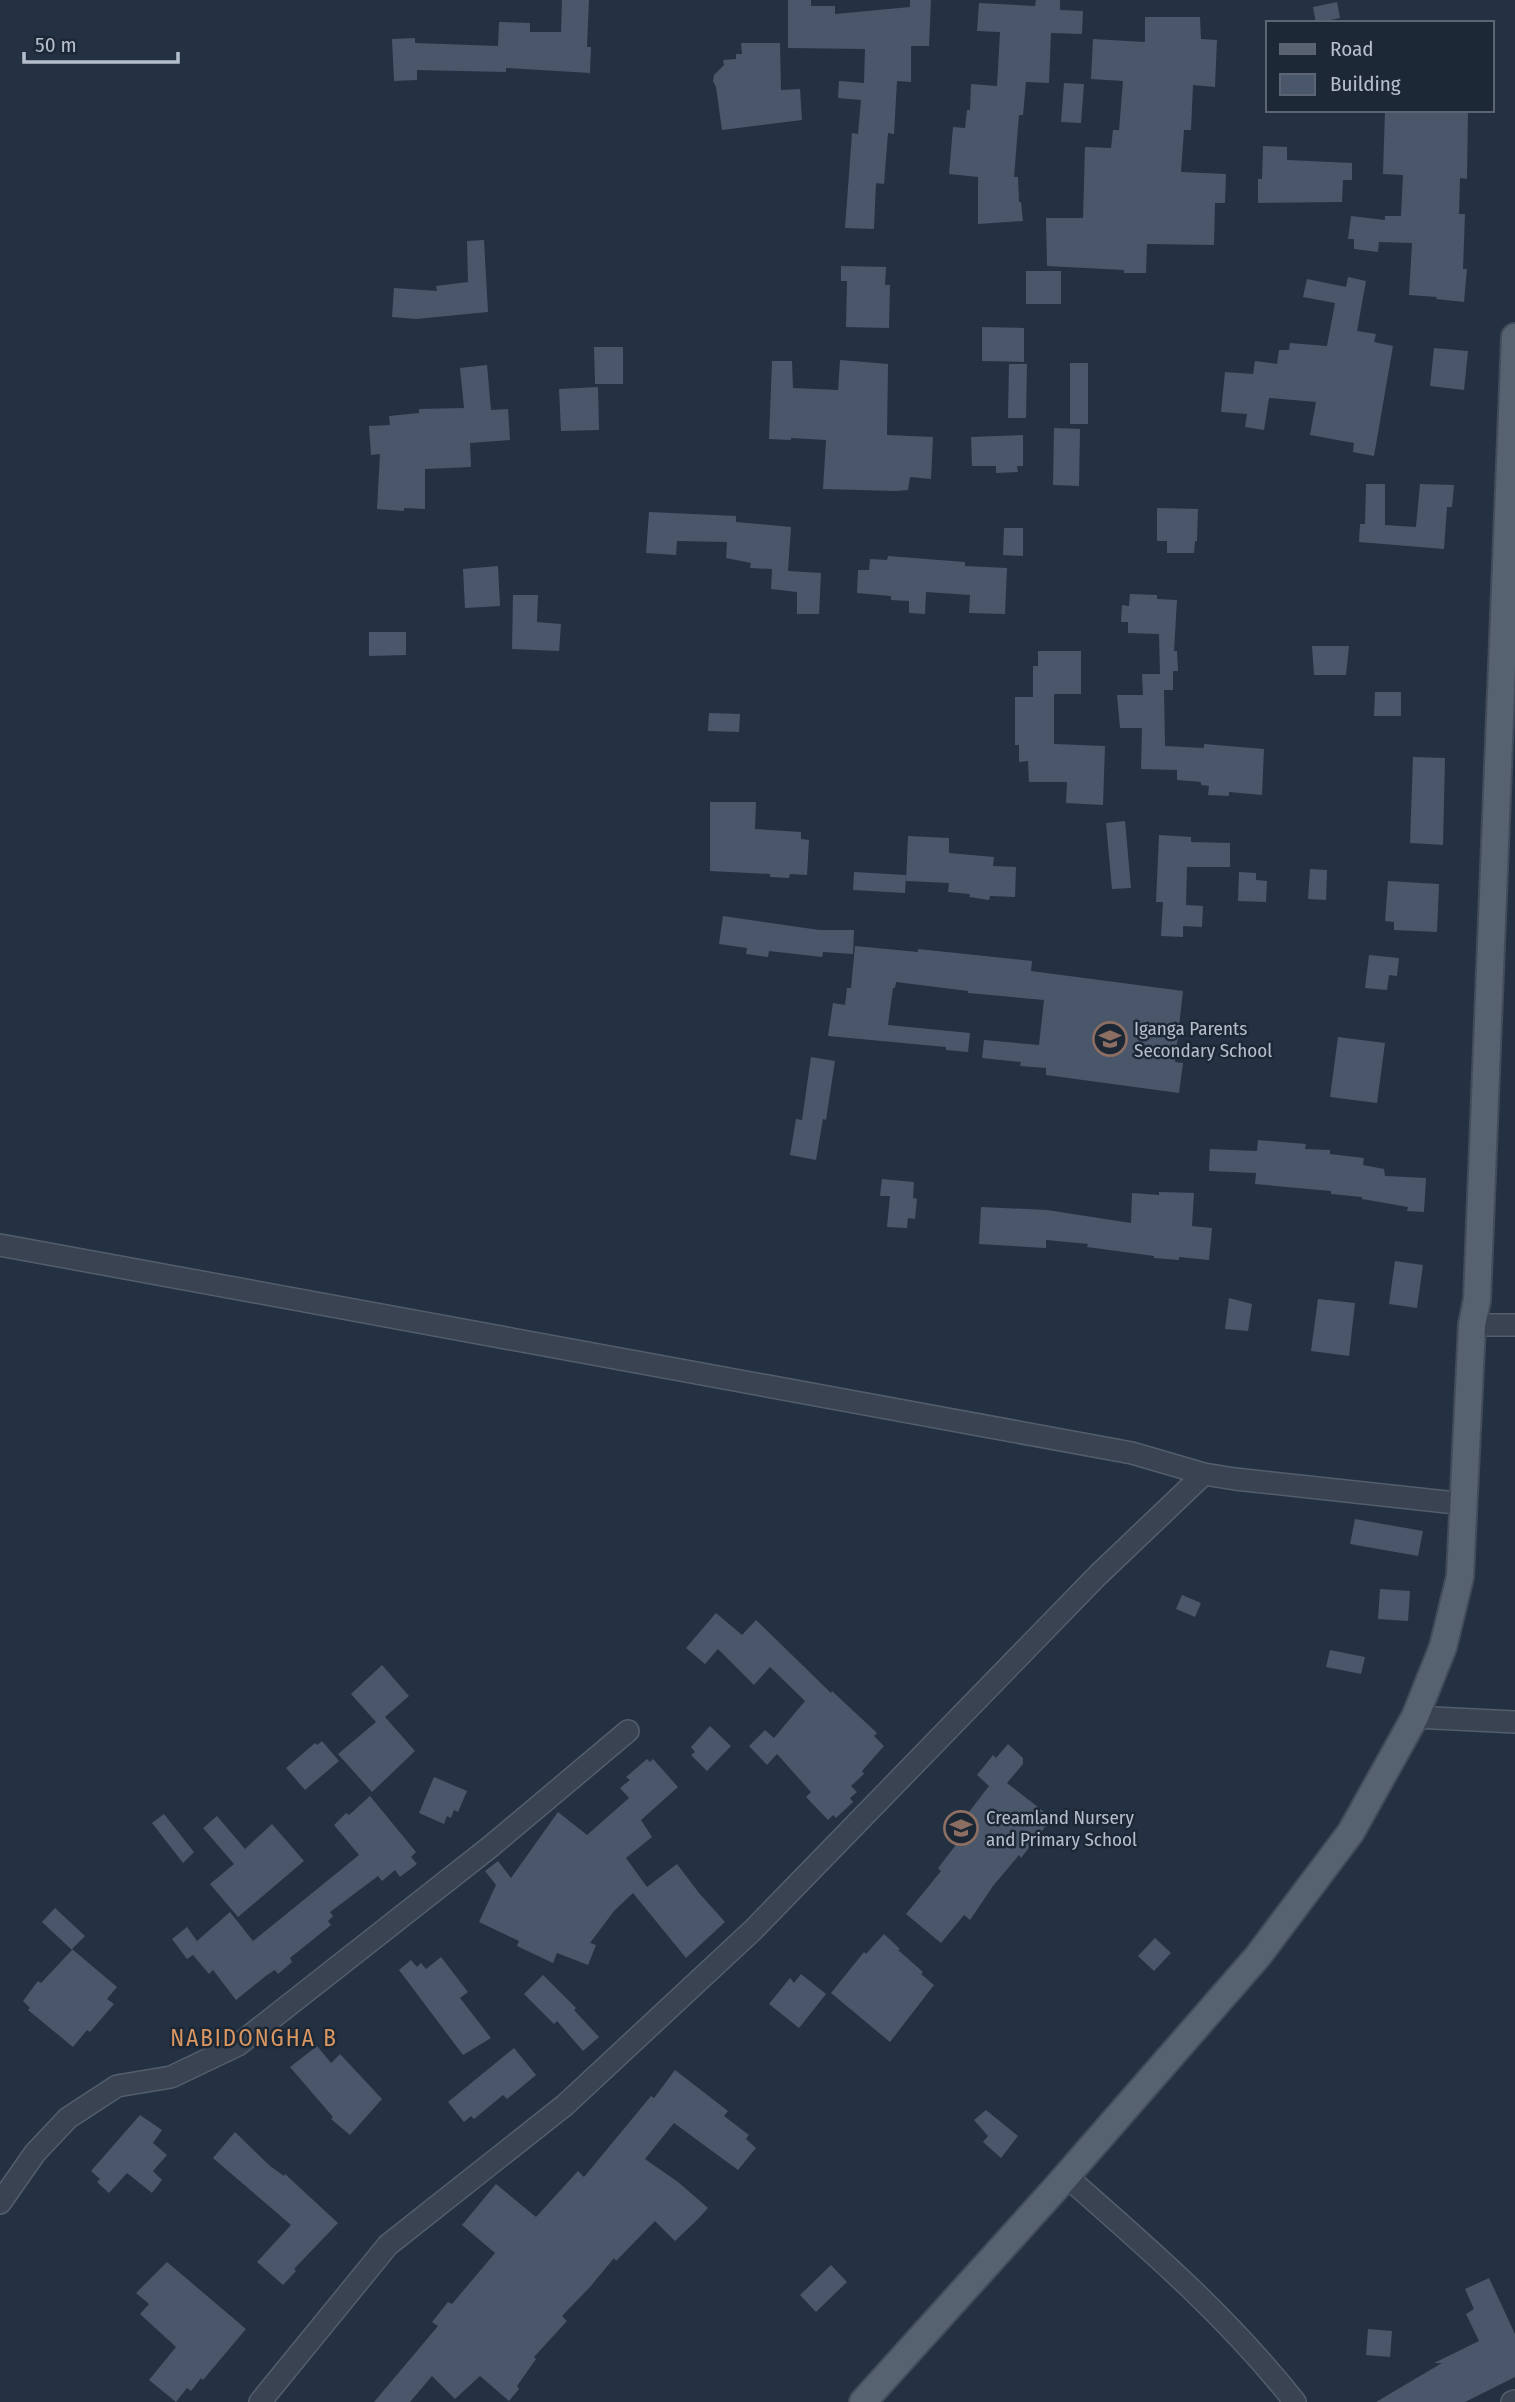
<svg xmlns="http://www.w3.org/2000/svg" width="1515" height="2402" viewBox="0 0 1515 2402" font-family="'Fira Sans Condensed',sans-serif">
	<rect width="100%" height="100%" fill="#243142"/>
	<!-- building -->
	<path fill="#4a576b" d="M562 0H589L587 47H591L590 73 506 68V72L417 70V80L394 81 392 39 415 38V43L498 46 499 22 530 23V32H561Z
		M788 0H811V6H835V14L910 7V0H931L929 46H911V82L897 81 894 134 888 133 884 184 876 183 874 229 845 228 852 133 858 134 861 100 838 98 839 81 864 83 865 49 788 48Z
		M1036 0H1060V10L1083 11 1082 34 1051 33 1049 83 1026 82 1023 115H1019L1014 177H1018L1019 202H1021L1023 221 978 224V177L949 174 953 127 965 128 967 110H970L971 84 997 86 1000 32 977 31 979 3 1035 6Z
		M1337 2 1340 18 1316 23 1313 7Z
		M1145 17H1200L1201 39 1217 40 1215 87 1193 85 1191 130H1184L1181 172 1226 174 1225 203H1215L1214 245 1147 244 1146 273H1124V270L1047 266 1046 218H1083L1085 147 1111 148 1113 130H1119L1123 81 1091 79 1093 39 1145 42Z
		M741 43H780L781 90 800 89 802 120 722 130 716 87 713 81 714 75 724 65 723 60 736 59V54H742Z
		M1064 83 1084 84 1081 123 1061 122Z
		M1385 110H1468L1467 179 1460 178 1459 214H1465L1463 269H1467L1464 302 1436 299 1437 297 1409 295 1412 243 1379 242 1378 252 1354 249V239H1348L1351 216 1385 220V216H1401L1403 175 1383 174Z
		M1263 146 1287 147V160L1352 163V180H1343L1342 202 1258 203V179H1262Z
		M484 240 488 312 416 319 392 317 394 288 437 291 436 286 468 282 467 241Z
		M841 266 886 267 885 285H890L889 328 846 327 847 281H841Z
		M1026 271H1061V304H1026Z
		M1348 277 1366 281 1357 331 1376 334 1374 342 1393 346 1374 456 1353 452 1354 443 1310 435 1316 402 1269 398 1264 430 1245 427 1247 414 1221 412 1225 372 1253 374 1255 361 1277 364 1279 350H1289L1290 343 1327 346 1335 303 1303 297 1307 279 1346 287Z
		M982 327 1024 328V362L982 361Z
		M594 347H623V384H595Z
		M1434 348 1468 351 1464 390 1430 386Z
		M840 360 888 364 887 435 933 437 931 479 910 477 908 490 896 491 823 489 826 440 791 438V440L769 439 772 361H792L793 388 838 390Z
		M1070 363H1088V424H1070Z
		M1009 364H1027L1026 418H1008Z
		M487 365 491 410 508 409 510 440 470 443 471 467 425 469V509L404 508V511L377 509 380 454 371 455 369 426 390 425 389 416 419 413V409L464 408 460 368Z
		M598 387 599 430 561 431 559 389Z
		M1054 428 1080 429 1079 486 1053 485Z
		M1023 435V466H1017L1018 472 996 473V466H972L971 437Z
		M1366 484H1385V525L1416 527 1420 484 1454 485 1452 507H1447L1444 549 1359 542 1360 524H1365Z
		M1157 508 1198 509 1197 541H1195L1194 553H1167V541H1157Z
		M649 512 736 516V522L791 527 788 571 821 573 819 614H797V592L771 589 772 569 750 568 751 563 726 558 727 542 677 541 676 555 646 553Z
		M1004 528H1023V556L1003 555Z
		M888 556 965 562V566L1007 568 1005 614 969 613 970 595 926 592 925 614 909 613V601L891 600V596L857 593 858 570H869L870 559 887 560Z
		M498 566 500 606 465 608 463 569Z
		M1130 594 1157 595V599L1177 600 1174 651H1177L1178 671H1173V690H1164L1165 746 1204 748V744L1264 749 1262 795 1229 792V796L1208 795 1209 786 1201 785V782L1177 780V770L1141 769 1142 728H1120L1117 695H1143L1142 674H1160L1159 634 1128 633V622H1121L1122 605 1129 606Z
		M513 595H538L537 622 561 624 559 651 512 649Z
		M369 632H406V655L369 656Z
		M1312 646H1349L1346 675H1314Z
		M1038 651H1081V694H1054V744L1105 746 1103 805 1066 803 1067 782H1029L1028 761 1019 762V745H1015V697H1033V666H1038Z
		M1375 692H1401V716H1374Z
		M709 713 740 714 739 732 708 731Z
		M1413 757 1445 758 1443 845 1410 843Z
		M710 802H756L755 829 801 832V839L809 840 807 875 790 874 789 878 770 877V874L710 871Z
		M1125 821 1131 888 1112 889 1106 823Z
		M1159 835 1191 837V842L1230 843V867H1187L1186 905 1203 906 1202 927 1183 926V937L1161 936 1163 902H1156Z
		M908 836 949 838V853L994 857 993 866 1016 867 1015 897 990 896 989 900 969 897 970 894 948 892 949 883 906 881Z
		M1310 869 1327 870 1326 900 1308 899Z
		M854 872 906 875 905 893 853 890Z
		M1239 872 1256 873V880L1267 881 1266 902 1238 901Z
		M1388 881 1439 884 1437 932 1394 930V922L1385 921Z
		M723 916 819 930H854L853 954 823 952 822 957 769 951 768 957 746 954 747 948 719 944Z
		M855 946 918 952V949L1032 961 1031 971 1183 991 1175 1062 1183 1063 1179 1093 1046 1075V1068L1020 1066 1021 1062 982 1058 984 1040 1039 1045 1044 1000 968 993V991L896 982 895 988H893L888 1025 970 1033 968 1052 946 1050V1047L828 1036 833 1003 845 1005 847 988H851Z
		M1369 955 1399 958 1397 976 1389 975 1387 990 1365 988Z
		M1338 1037 1385 1043 1377 1103 1330 1097Z
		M811 1057 835 1061 826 1120 823 1119 816 1160 790 1155 796 1119 802 1120Z
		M1258 1140 1306 1144 1305 1149 1330 1150V1154L1364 1158 1363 1165 1384 1169 1385 1176 1426 1178 1424 1212 1407 1211 1408 1207 1362 1199V1197L1331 1194V1191L1255 1184 1256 1173 1209 1171 1210 1149 1257 1151Z
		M882 1179 914 1182 913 1198 917 1199 915 1219 908 1218 907 1228 887 1227 890 1196H880Z
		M1159 1192 1194 1193 1192 1226 1212 1228 1209 1260 1179 1257V1260L1154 1258V1256L1087 1247 1088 1244 1046 1240V1248L979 1244 981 1207 1047 1210 1131 1223 1132 1193 1159 1195Z
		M1395 1261 1423 1265 1417 1308 1389 1304Z
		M1229 1298 1252 1304 1248 1331 1225 1329Z
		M1318 1299 1355 1303 1349 1356 1311 1351Z
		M1355 1519 1423 1531 1418 1556 1350 1544Z
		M1380 1589 1410 1591 1408 1621 1378 1619Z
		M1182 1595 1201 1603 1195 1617 1176 1609Z
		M716 1613 742 1635 756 1620 831 1693 832 1691 877 1733 874 1736 884 1746 862 1771 864 1774 851 1786 857 1792 850 1798 853 1802 836 1818 833 1815 828 1820 806 1797 811 1792 777 1754 767 1765 749 1746 765 1730 774 1738 805 1701 770 1667 754 1685 718 1649 705 1664 686 1648Z
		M1330 1650 1365 1657 1361 1674 1326 1667Z
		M382 1665 409 1696 385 1717 415 1751 372 1792 338 1754 376 1722 351 1694Z
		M710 1726 731 1746 707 1771 691 1755 695 1752 691 1747Z
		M322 1741 339 1761 305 1790 286 1768 315 1743 317 1745Z
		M1008 1744 1023 1758V1764L1007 1783 1052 1818 1021 1858 1019 1855 993 1886 970 1920 964 1915 941 1943 906 1914 941 1871 938 1868 962 1837 960 1835 971 1822 965 1817 989 1786 977 1775 993 1755 996 1758Z
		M647 1759 650 1762 653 1759 678 1787 641 1820 652 1837 626 1858 647 1887 677 1864 699 1893 725 1922 686 1958 633 1893 614 1911 590 1943 596 1945 588 1965 557 1953 553 1963 517 1946 519 1941 479 1922 496 1885 485 1871 498 1861 511 1878 558 1812 587 1835 629 1798 620 1788 630 1780 626 1777Z
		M434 1777 467 1791 458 1812 454 1810 451 1818 447 1816 444 1824 419 1813Z
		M370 1796 416 1852 411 1857 417 1864 400 1877 395 1870 382 1881 378 1876 330 1912 333 1916 328 1921 331 1925 290 1958 292 1962 278 1974 275 1970 267 1975 236 2000 213 1970 209 1974 193 1955 187 1959 172 1939 187 1927 197 1941 230 1912 253 1941 359 1855 334 1825 346 1813 349 1815Z
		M164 1814 194 1852 183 1863 152 1823Z
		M217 1816 245 1849 272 1824 304 1861 238 1917 210 1884 234 1864 203 1828Z
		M55 1908 85 1936 72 1949 117 1987 107 1999 114 2004 90 2032 87 2030 73 2047 28 2010 30 2008 23 2001 38 1981 41 1983 72 1950 42 1922Z
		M884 1934 900 1949 898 1950 923 1972 921 1974 934 1985 890 2042 831 1993 864 1952 866 1954Z
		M1155 1938 1171 1953 1154 1971 1138 1956Z
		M441 1957 468 1992 460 1998 491 2038 463 2055 399 1970 411 1960 417 1967 421 1963 426 1969Z
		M801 1974 826 1994 799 2028 769 2004 790 1978 794 1983Z
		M543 1975 576 2008 574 2010 599 2037 583 2051 557 2021 554 2024 524 1994Z
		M317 2046 331 2063 340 2054 382 2099 350 2135 331 2119 333 2117 290 2067Z
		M514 2048 536 2075 507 2099 503 2095 474 2119 471 2116 464 2122 448 2102Z
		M675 2070 728 2111 724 2116 749 2135 746 2139 756 2148 738 2170 674 2123 645 2159 678 2182 708 2208 700 2217 675 2241 655 2221 616 2261 614 2258 590 2287 562 2316 567 2321 534 2357 536 2359 517 2386 519 2389 509 2401 480 2376 455 2399 432 2376 410 2402H374L438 2326 432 2322 448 2302 452 2304 495 2253 462 2225 496 2184 536 2217 578 2171 584 2177 651 2096 654 2098Z
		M986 2110 1018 2136 1001 2158 983 2142 988 2136 974 2120Z
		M140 2115 162 2130 153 2143 167 2155 153 2171 162 2180 152 2193 127 2173 109 2193 97 2182 100 2179 91 2171Z
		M235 2132 270 2166 284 2176 285 2174 338 2223 294 2269 296 2271 283 2285 257 2262 291 2225 213 2158Z
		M167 2262 246 2329 203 2380 201 2378 191 2391 187 2388 176 2402 149 2380 176 2347 140 2314 149 2304 136 2293Z
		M831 2265 847 2282 816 2312 800 2295Z
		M1489 2278 1515 2334V2377L1465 2402H1376L1442 2363H1434L1479 2341 1466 2314 1474 2309 1465 2289Z
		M1368 2329 1392 2331 1390 2357 1366 2355Z"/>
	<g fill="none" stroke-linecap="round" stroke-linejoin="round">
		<!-- minor casing -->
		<g stroke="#535e6c" stroke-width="24">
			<path id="minor" d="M0 1245 1132 1453 1204 1474 1235 1479 1465 1504
				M1472 1325H1515
				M1415 1717 1515 1722
				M1066 2176C1147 2247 1228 2317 1295 2402
				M0 2203 35 2153 68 2118 117 2086 171 2077 238 2045 490 1847 628 1731
				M260 2402 388 2245 565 2105 753 1930 1098 1575 1204 1474
				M1512 2402 1515 2401"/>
		</g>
		<!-- major casing -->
		<g stroke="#424c5a" stroke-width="30">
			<path id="major" d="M863 2402 1055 2189 1258 1956 1351 1832 1415 1717 1443 1647 1460 1577 1472 1325 1477 1300 1515 337"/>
		</g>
		<!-- minor -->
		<use href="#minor" stroke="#394351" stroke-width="21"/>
		<!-- major -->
		<use href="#major" stroke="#576271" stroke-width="26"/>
	</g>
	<!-- icons -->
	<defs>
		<g id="school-ring" transform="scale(1.75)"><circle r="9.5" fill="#1d2836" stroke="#8d6e63" stroke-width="1.5"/><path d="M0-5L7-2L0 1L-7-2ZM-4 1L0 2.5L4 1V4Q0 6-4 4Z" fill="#8d6e63"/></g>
	</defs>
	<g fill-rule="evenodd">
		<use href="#school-ring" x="1110" y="1039"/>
		<use href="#school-ring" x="961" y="1828"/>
	</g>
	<g text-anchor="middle" stroke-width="5" stroke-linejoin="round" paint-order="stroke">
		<!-- poi labels -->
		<g font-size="19" fill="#b5becc" stroke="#1d2836" text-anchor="start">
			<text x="1134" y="1035">Iganga Parents<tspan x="1134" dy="22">Secondary School</tspan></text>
			<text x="986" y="1824">Creamland Nursery<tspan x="986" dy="22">and Primary School</tspan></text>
		</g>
		<!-- quarter labels -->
		<g font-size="23" letter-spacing="2" fill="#db9761" stroke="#1d2836">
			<text x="254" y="2046">NABIDONGHA B</text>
		</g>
	</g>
	<!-- legend -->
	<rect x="1266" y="21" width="228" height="91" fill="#1d2836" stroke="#5a6472" stroke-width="2"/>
	<rect x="1280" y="44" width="35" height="10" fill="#576271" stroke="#5a6472" stroke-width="2"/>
	<text x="1330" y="56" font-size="21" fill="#b5becc">Road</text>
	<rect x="1280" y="74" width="35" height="21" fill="#4a576b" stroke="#5a6472" stroke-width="2"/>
	<text x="1330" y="91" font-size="21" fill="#b5becc">Building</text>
	<!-- scale -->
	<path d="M24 52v10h154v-10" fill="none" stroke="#b5becc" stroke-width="3.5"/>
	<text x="35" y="52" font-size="21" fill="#b5becc" stroke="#1d2836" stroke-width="5" paint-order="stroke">50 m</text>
</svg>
